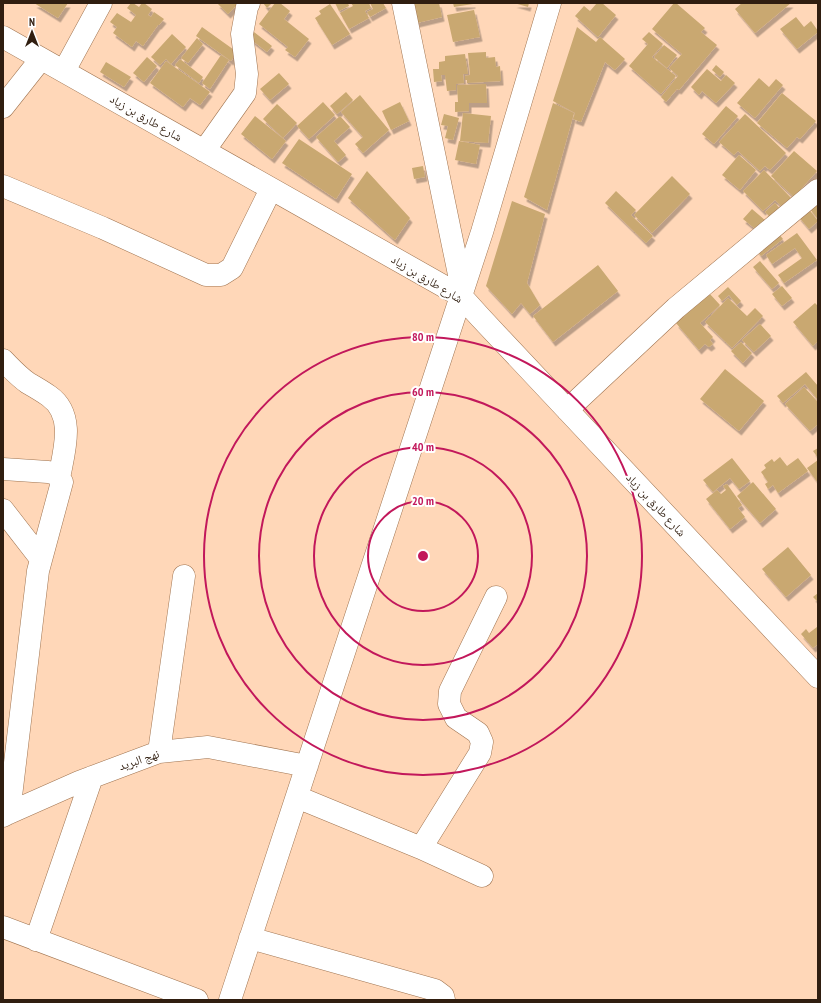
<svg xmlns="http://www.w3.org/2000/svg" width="821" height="1003" viewBox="0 0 821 1003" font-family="'PT Sans Narrow','Noto Naskh Arabic',sans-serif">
	<defs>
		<filter id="shadow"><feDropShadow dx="2.5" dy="4.5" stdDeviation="0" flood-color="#0004"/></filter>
	</defs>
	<rect width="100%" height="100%" fill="#ffd7b8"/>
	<!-- building -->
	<path fill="#c9a871" filter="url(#shadow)" d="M34 3H68L58 18Z
		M131 3H133L139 7 142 3H144L152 9 148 15 151 17 154 12 164 19 159 25H158L143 46 136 41 132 47 113 33 117 27 110 22 117 13 131 22 136 15 127 8Z
		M217 3H239L228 14Z
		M263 3H272L267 8Z
		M275 3H280L290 11 284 19 309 39 295 57 285 50 288 47 259 24Z
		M335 3H348L349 6 339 11Z
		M351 3H369L371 8 365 11 369 18 349 29 340 13 353 6Z
		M370 3H383L386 8 370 17 367 12 373 9Z
		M412 3H439L442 17 417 23Z
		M453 3H473V4L454 7Z
		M514 3H529L528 7Z
		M597 3H602L616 15 598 37 575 16 584 6 590 11Z
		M674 3H676L705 28 701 32 717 45 679 90 677 89 666 102 661 97 678 76 669 68 682 54 652 29Z
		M742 3H791L755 33 735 9Z
		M330 4 350 34 332 45 315 18 321 14 319 11Z
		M474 10 480 37 453 42 447 15Z
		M796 17 804 27 811 21 818 31V32L797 49 780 29Z
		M202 27 237 52 231 61 196 36Z
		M577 27 596 42 600 37 625 59 615 70 605 62 581 122 573 119 575 113 553 101Z
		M254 32 272 46 267 52 249 38Z
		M649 32 663 44 652 57 676 76 661 94 629 66 648 44 642 39Z
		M172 34 186 47 171 64 166 59 160 65 151 57Z
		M197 38 203 44 188 63 181 58Z
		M664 45 677 55 667 68 654 57Z
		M486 52V58L495 57 496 67 500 66 501 81 467 83V80H465V76L470 75 468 53Z
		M465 54 468 74H463L464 83 456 84V90L447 91 445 75H441L442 81 434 82 433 69H439V62L445 61V56Z
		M221 55 229 60 210 89 202 83Z
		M147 57 157 66 144 82 133 73Z
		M180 59 203 77 199 83 175 65Z
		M166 61 210 92 200 105 190 98 183 107 150 83Z
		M106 62 131 77 124 87 100 72Z
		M716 65 724 72 720 77 712 70Z
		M707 69 721 81 726 75 735 83 716 103 702 91 699 95 691 87Z
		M279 73 289 84 270 100 260 89Z
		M759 78 769 87 776 79 783 85 755 118 737 103Z
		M486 84 487 103H469V111L455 112V102H458L457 85Z
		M346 92 353 100 337 114 330 106Z
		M782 93 816 121 800 139 797 137 787 148 757 123Z
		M360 95 389 130 363 153 355 144 363 137 341 112Z
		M323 102 335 115 309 139 297 126Z
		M400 102 409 121 391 130 382 111Z
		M553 103 574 113 547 210 524 197Z
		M277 104 297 123 283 138 263 119Z
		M726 106 738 116 714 144 702 134Z
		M463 113 491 116 488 143 460 141Z
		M444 114 459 118 453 140 445 138 448 126 441 125Z
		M745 114 786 153 770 170 765 166 760 171 738 151 734 155 719 142Z
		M255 116 286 141 272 159 241 134Z
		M340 116 350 127 334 141 346 155 338 162 316 137Z
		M299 139 352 174 336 199 282 163Z
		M459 141 480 145 476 164 455 160Z
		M794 151 817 171 794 197 771 176Z
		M739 155 756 170 740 190 722 175Z
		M423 166 425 177 414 179 412 168Z
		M764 170 794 201 785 210 775 200 763 211 743 191Z
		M367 171 410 218 395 240 348 198Z
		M672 176 690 194 652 233 634 215Z
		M616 191 636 210 631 215 653 236 646 243 605 203Z
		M512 201 545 214 527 283 540 305 530 314 521 303 512 314 486 286Z
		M775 203 783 212 774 221 765 212Z
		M818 203V219L809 208Z
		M808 208 818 221 809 229 798 216Z
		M752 209 766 221 758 231 743 219Z
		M778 233 783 239 761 256 756 249Z
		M797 233 817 260 784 283 778 275 802 258 795 248 772 264 766 255Z
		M760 261 779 283 772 289 753 267Z
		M598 265 618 291 553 342 533 316Z
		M782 286 792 298 782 306 772 294Z
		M728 287 741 301 737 305 729 295 722 301 718 296Z
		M709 293 720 305 700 323 713 337 710 340 713 344 709 347 705 344 699 350 676 323Z
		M728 298 747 316 755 308 763 316 732 348 705 322Z
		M815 303 818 306V341L813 346 793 322Z
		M760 324 771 336 754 352 742 340Z
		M741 342 752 353 743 363 731 351Z
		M725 369 764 401 739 431 700 399Z
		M806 372 818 386V400L805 384 783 403 777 396Z
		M804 387 818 402V424L810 431 785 404Z
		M818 448V458L813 451Z
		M780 457 787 466 798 458 808 471 778 493 773 485 768 489 765 484 768 482 761 472 766 468 764 465 772 459 774 462Z
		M732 458 750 481 739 489 730 478 713 492 703 480Z
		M818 460V483L807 468Z
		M753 482 776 509 760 523 737 496Z
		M727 484 742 505 738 508 745 517 730 529 706 499 717 490 721 494 726 490 723 486Z
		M788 547 811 575 786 597 762 569Z
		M818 593V602L813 597Z
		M817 627 818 628V644L813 648 801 634 806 629 809 633Z"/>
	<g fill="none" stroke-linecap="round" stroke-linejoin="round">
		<!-- minor casing -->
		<g stroke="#a07450" stroke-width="23">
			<path id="minor" d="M403 3 462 289
				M3 37 461 296 480 317 818 677
				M64 71 101 3
				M3 107 41 59
				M204 151 245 93 247 74 242 34 247 7 249 3
				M3 186 103 228 206 275H221L232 268 271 189
				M3 360C11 368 18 376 28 383 35 387 42 391 49 396 76 415 64 451 59 478
				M567 410 676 308 818 190
				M3 469 48 472 57 474 62 482 38 571 9 813
				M3 510 41 559
				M159 752 184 576
				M297 797 421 848 482 876
				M3 816 9 813 79 782 159 752 208 747 307 766
				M421 848 480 753 482 742 478 733 456 718 449 704 450 691 496 597
				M3 927 197 1000
				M250 938 435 990 443 996 444 1000
				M36 940 92 777
				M230 1000 482 232 550 3"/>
		</g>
		<!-- minor -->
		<use href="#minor" stroke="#fff" stroke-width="22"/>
	</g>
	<!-- distance rings -->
	<g fill="none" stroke="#c2185b" stroke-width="2">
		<circle cx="423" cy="556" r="55"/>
		<circle cx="423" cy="556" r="109"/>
		<circle cx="423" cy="556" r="164"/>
		<circle cx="423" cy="556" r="219"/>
	</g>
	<g text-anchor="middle" stroke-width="4" stroke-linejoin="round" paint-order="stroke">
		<!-- street labels -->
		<g font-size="12" fill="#301e10" stroke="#fff">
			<text transform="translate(146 118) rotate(30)" y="4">شارع طارق بن زياد</text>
			<text transform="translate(427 279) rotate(31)" y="4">شارع طارق بن زياد</text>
			<text transform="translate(656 505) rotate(47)" y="4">شارع طارق بن زياد</text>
			<text transform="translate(139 760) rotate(-19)" y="4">نهج البريد</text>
		</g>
	</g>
	<circle cx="423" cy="556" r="6" fill="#c2185b" stroke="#fff" stroke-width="2"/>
	<g font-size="12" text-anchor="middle" font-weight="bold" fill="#c2185b" stroke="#fff" stroke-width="4" stroke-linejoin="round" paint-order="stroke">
		<text x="423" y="341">80 m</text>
		<text x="423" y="396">60 m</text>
		<text x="423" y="451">40 m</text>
		<text x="423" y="505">20 m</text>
	</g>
	<!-- border -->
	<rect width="821" height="1003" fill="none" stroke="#301e10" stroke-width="8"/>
	<!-- north arrow -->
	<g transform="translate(32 32)" stroke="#ffffff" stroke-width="3" paint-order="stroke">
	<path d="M0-3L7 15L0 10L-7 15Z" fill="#301e10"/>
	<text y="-6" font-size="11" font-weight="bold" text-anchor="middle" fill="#301e10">N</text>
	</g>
</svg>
